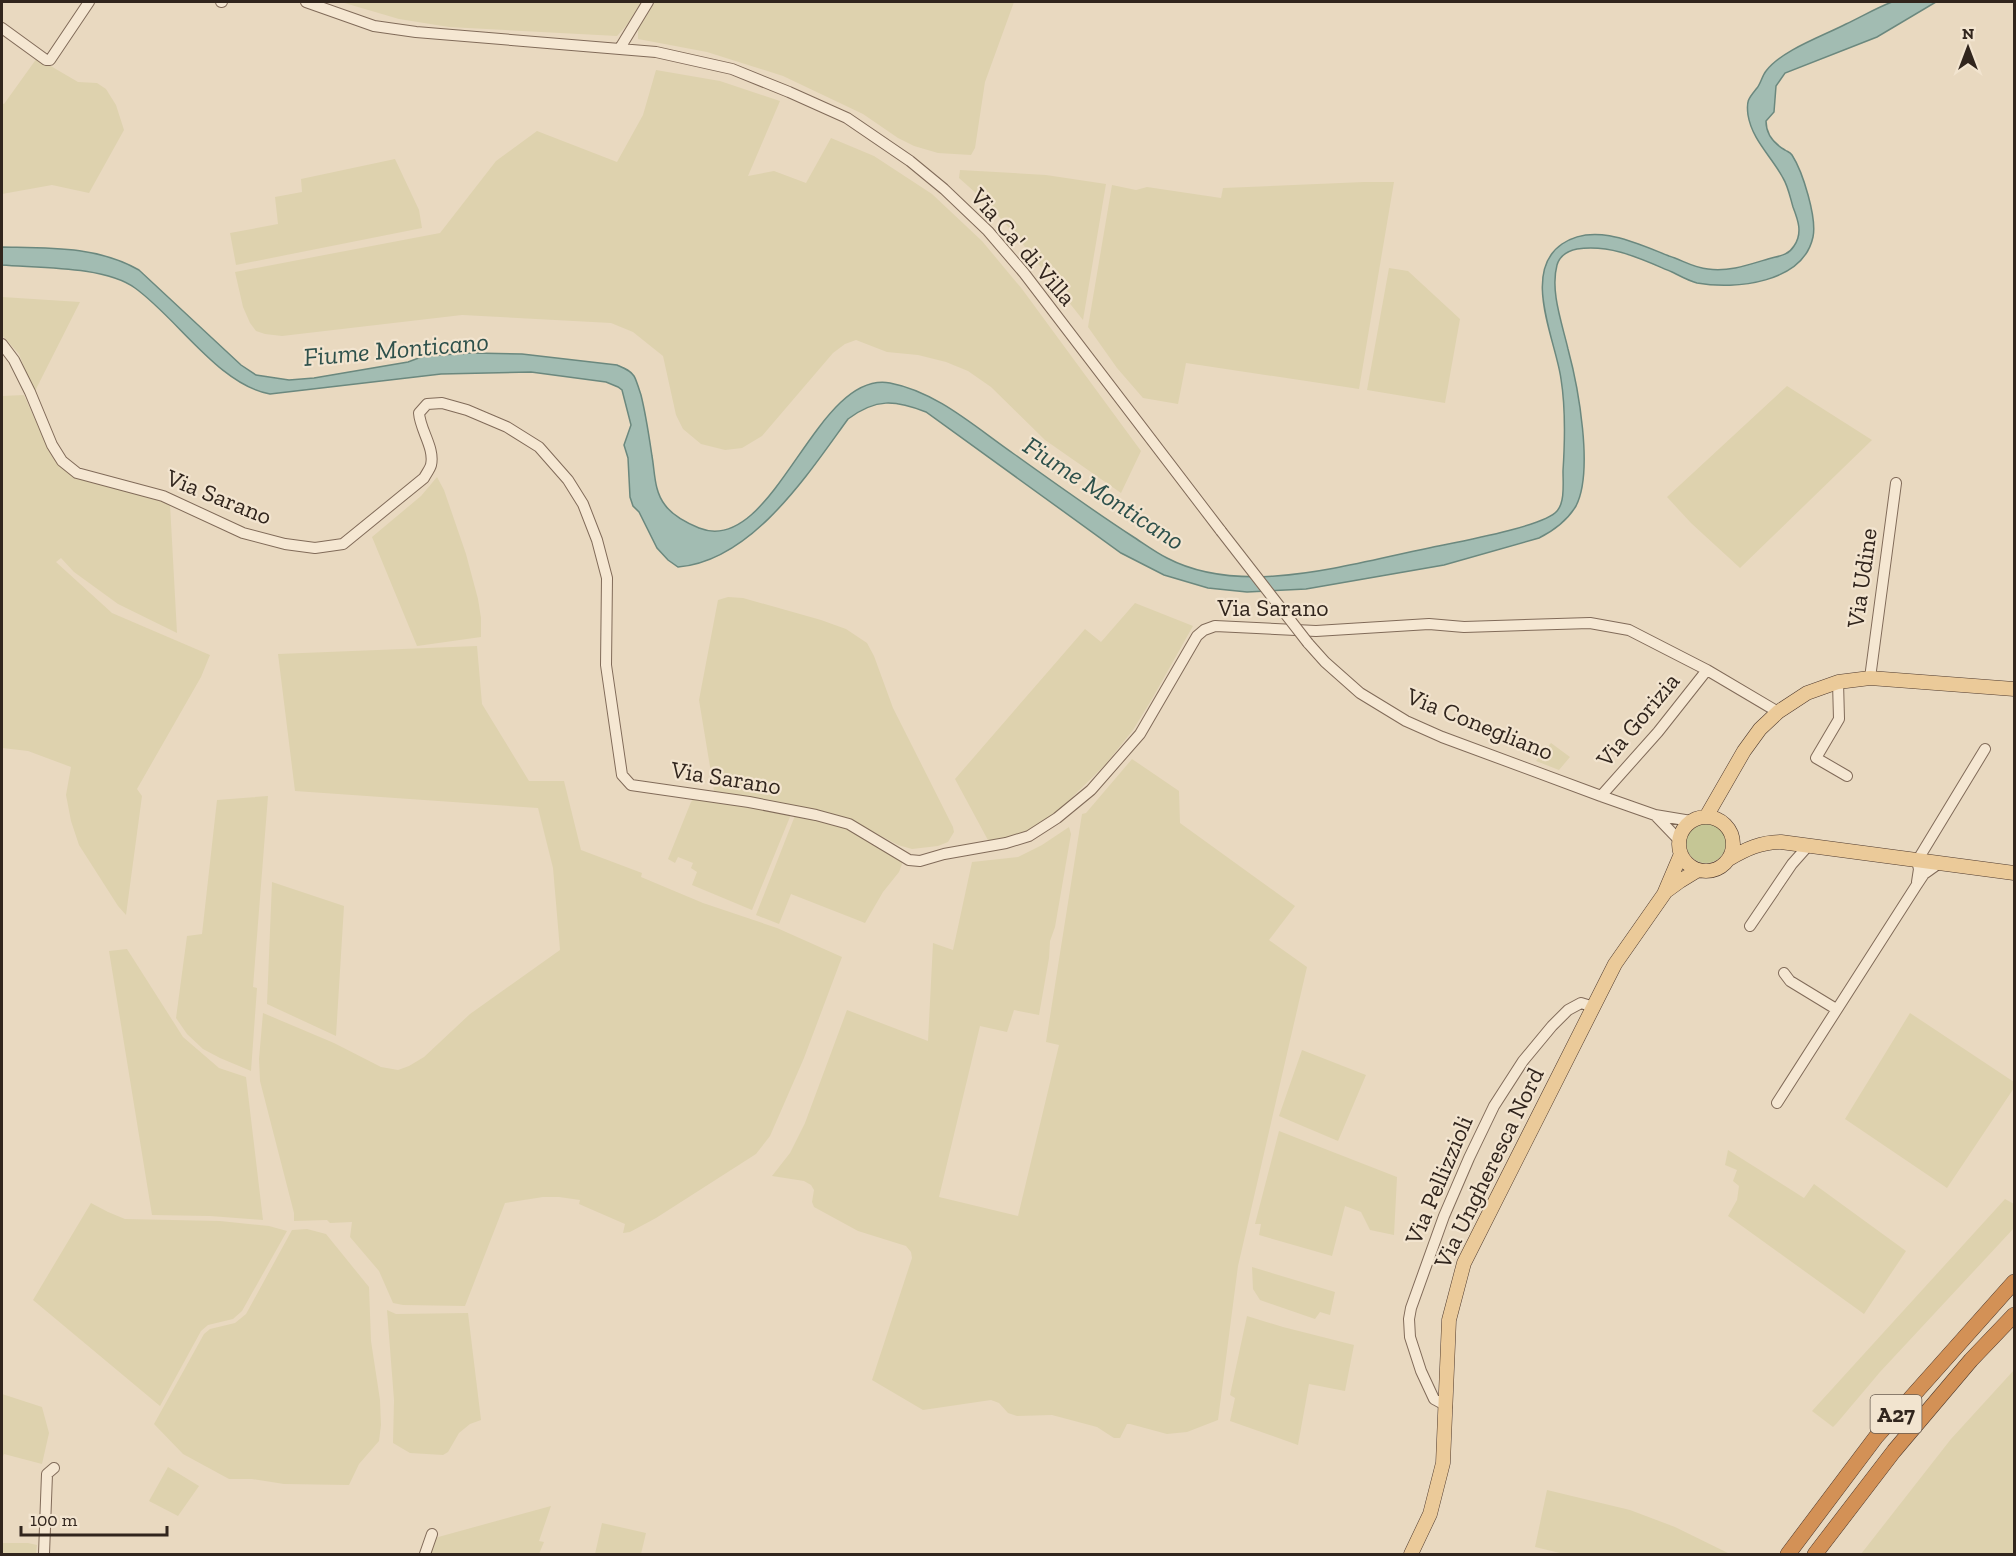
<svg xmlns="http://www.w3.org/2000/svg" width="2016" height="1556" viewBox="0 0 2016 1556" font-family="'Zilla Slab',serif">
	<rect width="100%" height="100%" fill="#e9d9c0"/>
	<!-- farmland -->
	<path fill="#ded2ae" d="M341 2H642L626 26 617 36 449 27 399 19Z
		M655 2H1014L985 82 975 148 971 155 938 153 914 146 898 138 863 114 783 76 707 52 638 39V29Z
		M37 58 78 82 97 83 106 89 116 105 124 130 89 193 52 185 2 194V103L4 104Z
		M656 70 720 81 780 101 748 176 774 171 806 183 831 138 874 156 932 194 982 241 1022 289 1141 451 1121 493 1045 440 991 387 968 371 946 362 918 355 887 352 856 340 845 344 833 353 762 436 742 448 725 450 701 444 683 429 676 415 663 356 633 332 611 323 462 315 282 336 265 334 256 331 250 323 243 307 235 272 440 233 496 161 537 131 617 162 643 115Z
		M395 159 419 210 422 228 236 265 230 233 278 224 275 197 302 192 301 179Z
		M960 170 1046 175 1106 184 1083 320 1017 237 986 202 959 178Z
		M1364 182H1394L1359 389 1186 363 1178 404 1143 398 1117 368 1088 327 1112 185 1136 190 1147 187 1221 198 1223 188Z
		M1389 268 1408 271 1460 319 1445 403 1367 390Z
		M2 297 80 302 34 393 19 354 2 335Z
		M1787 386 1872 440 1740 568 1691 523 1667 497Z
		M24 395 50 453 59 465 170 504 177 633 118 604 74 572 61 558 56 562 112 613 210 655 201 677 137 789 142 796 126 915 118 906 79 845 71 821 66 795 71 767 28 751 2 748V396Z
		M437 477 444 490 466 554 478 599 481 618V637L417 646 372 537 421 496Z
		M728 597 743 598 821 620 846 629 867 643 874 656 893 708 953 827 954 832 948 842 938 846 912 849 898 845 855 822 819 810 714 791 699 700 718 600Z
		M1135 603 1193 626 1152 699 1133 730 1105 765 1058 811 1032 829 1014 837 989 842 955 779 1085 629 1101 642Z
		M477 646 482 704 529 781H564L581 850 642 873 641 877 703 903 777 928 842 957 804 1058 770 1136 756 1154 656 1218 630 1232 623 1233 625 1224 579 1204 580 1200 559 1197H543L505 1203 465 1306 403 1305 393 1303 379 1271 350 1237 352 1222 330 1223 327 1220 294 1221V1213L260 1081 259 1059 263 1013 334 1043 381 1067 398 1070 409 1066 424 1057 470 1014 560 950 553 868 538 808 295 791 278 654Z
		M1551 743 1570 757 1559 770 1536 761Z
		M1132 759 1179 791 1180 823 1295 906 1269 940 1307 967 1238 1266 1218 1420 1187 1432 1167 1434 1130 1424H1127L1120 1438H1114L1097 1427 1052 1415 1017 1416 1008 1413 999 1403 991 1400 923 1410 872 1380 912 1258 911 1252 906 1246 858 1231 814 1207 812 1202 814 1190 811 1185 804 1181 772 1176 790 1153 805 1123 847 1010 928 1041 933 943 953 950 972 862 1018 857 1042 845 1069 827 1071 834 1055 927 1050 941 1049 958 1039 1015 1014 1010 1007 1032 980 1026 939 1197 1018 1216 1059 1045 1046 1042 1082 814 1086 813Z
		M268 796 253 987 257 988 251 1071 220 1058 203 1049 187 1034 176 1018 187 936 202 934 217 800Z
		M695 797 792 812 752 910 692 885 697 872 691 868 693 863 678 857 675 863 668 859 691 802Z
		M796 813 844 825 901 858 902 864 899 872 883 892 865 923 791 894 779 924 756 915Z
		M272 882 344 906 336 1036 267 1004Z
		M127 949 183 1037 219 1068 246 1077 263 1220 210 1216 152 1215 109 951Z
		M1910 1013 2014 1082V1088L1947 1188 1845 1119Z
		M1302 1050 1366 1075 1338 1141 1279 1116Z
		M1279 1131 1397 1177 1394 1235 1370 1230 1361 1212 1345 1206 1332 1256 1259 1235 1261 1224H1255Z
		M1728 1150 1804 1198 1814 1184 1906 1251 1864 1314 1728 1216 1737 1200 1739 1186 1733 1181 1737 1170 1725 1165Z
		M2005 1199 2014 1204V1228L1880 1372 1837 1423 1833 1427 1812 1411Z
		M91 1203 108 1212 125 1219 220 1221 269 1226 287 1231 242 1311 233 1319 208 1325 201 1331 160 1406 33 1300Z
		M307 1229 326 1234 369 1287 371 1341 380 1400 381 1425 379 1441 359 1464 349 1485 284 1484 252 1479H229L183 1454 154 1424 204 1334 210 1329 235 1323 246 1314 292 1230Z
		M1252 1267 1335 1292 1330 1315 1320 1312 1315 1319 1260 1300 1253 1289Z
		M387 1310 396 1314 468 1313 481 1420 470 1424 459 1433 448 1452 443 1455 410 1453 393 1443 394 1400Z
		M1247 1316 1283 1327 1354 1345 1345 1391 1309 1384 1298 1445 1230 1421 1235 1398 1230 1395Z
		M2014 1370V1554H1861L1951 1439Z
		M2 1394 42 1407 49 1433 42 1464 4 1454 2 1459Z
		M168 1467 199 1486 178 1516 149 1501Z
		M1547 1490 1630 1510 1675 1527 1730 1554H1564L1535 1547Z
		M551 1506 539 1541 544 1542 539 1554H426L431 1539Z
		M602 1523 646 1533 641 1554H595Z
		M2 1543H28L37 1545 36 1554H2Z"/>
	<!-- green -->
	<path fill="#c5c695" d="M1686 843a20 20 0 1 1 40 0a20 20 0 1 1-40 0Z"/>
	<!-- water -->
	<path fill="#a2bcb2" stroke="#6b887e" stroke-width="1.5" d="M1892 2H1936L1877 37 1785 73 1776 86 1774 112 1766 121C1766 134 1773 143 1785 150 1788 152 1790 152 1792 155 1803 172 1817 218 1813 237 1803 283 1735 290 1697 283 1689 281 1680 276 1672 272 1641 259 1612 244 1577 249 1567 251 1560 255 1557 265 1550 291 1562 323 1568 349 1578 386 1594 471 1576 506 1567 521 1555 530 1539 538L1444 565 1306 589 1247 592 1208 588 1164 575 1121 553 926 412C895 400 876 398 848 419 808 474 752 561 678 567L668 560 657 548 639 512 633 506 630 497 628 458 624 445 631 425 622 390 618 387 606 382 531 372 441 374 270 394C219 385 177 318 135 288 105 266 39 268 2 265V247C49 248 97 246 139 270L241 365 256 375 289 380 314 378 408 362 424 356 473 353 522 354 617 365C624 368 630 370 634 376 636 379 640 392 641 395 646 415 649 436 652 456 655 473 654 491 665 505 672 515 687 523 699 528 774 558 815 369 890 383 937 392 975 427 1014 454 1053 482 1092 510 1132 536 1143 543 1155 552 1167 558 1243 598 1349 564 1429 548 1452 543 1544 527 1557 511 1565 502 1563 483 1563 471 1565 440 1566 410 1561 379 1556 341 1521 272 1562 244 1594 222 1636 243 1669 256 1682 260 1694 268 1708 269 1728 272 1748 265 1768 259 1778 256 1788 256 1794 246 1803 233 1798 220 1793 207 1790 197 1788 186 1783 178 1772 157 1752 140 1748 115 1746 100 1749 98 1757 88 1761 83 1762 76 1766 71 1782 50 1823 36 1846 24 1861 17 1876 8 1892 2Z"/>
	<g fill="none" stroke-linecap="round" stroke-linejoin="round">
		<!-- minor casing -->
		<g stroke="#816b59" stroke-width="12">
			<path id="minor" d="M221 2H222
				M306 2 374 26 416 32 656 52 732 69 789 92 847 118 910 161 944 189 988 231 1024 273 1221 531
				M2 28 46 60H50L89 2
				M620 48 648 2
				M2 344 14 360 30 392 52 445 62 461 77 473 163 496 243 533 285 544 315 548 343 544 424 478C426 474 430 469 431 465 435 448 420 430 419 413L427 404 442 403 467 410 507 427 539 447 568 480 583 504 597 540 607 578 606 665 622 775 631 785 749 802 816 815 849 824 909 860 920 861 944 854 1006 843 1029 836 1057 818 1091 790 1140 734 1197 636 1204 630 1215 626 1316 631 1429 624 1464 627 1590 623 1629 630 1707 670 1778 712
				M1308 643 1325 662 1360 693 1406 721 1442 737 1601 796 1655 815 1691 821
				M1870 678 1896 483
				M1838 682 1839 719 1816 758 1847 776
				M1601 796 1658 732 1707 670
				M1655 815 1679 840
				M1917 882 1919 869 1917 861 1985 749
				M1750 926 1792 864 1808 846
				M1784 973 1790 981 1836 1009
				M1777 1103 1916 886 1924 874 1938 864
				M1447 1406 1434 1399 1421 1371 1410 1337 1409 1319 1411 1308 1444 1216 1469 1158 1494 1106 1523 1061 1552 1026 1568 1010 1581 1003 1594 1007
				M44 1554 47 1474 54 1468
				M425 1554 432 1534"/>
		</g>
		<!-- major casing -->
		<g stroke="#4f3a2e" stroke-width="15">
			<path id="major" d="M1679 844a27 27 0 1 1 54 0a27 27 0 1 1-54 0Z
				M1706 817 1744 751 1760 729 1778 712 1807 693 1838 682 1870 678 2014 689
				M1729 859C1746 849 1761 842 1781 842L2014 873
				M1665 892 1680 881 1698 870
				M1411 1554 1430 1514 1443 1463 1449 1320 1464 1263 1615 964 1664 894 1681 854"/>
		</g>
		<!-- highway casing -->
		<g stroke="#4f3a2e" stroke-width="16">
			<path id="highway" d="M1788 1554 1876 1437 2014 1282
				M1815 1554 1894 1451 1971 1360 2014 1315"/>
		</g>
		<!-- minor -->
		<use href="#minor" stroke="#f5e7d2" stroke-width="10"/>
		<!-- major -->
		<use href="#major" stroke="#ebca99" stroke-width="14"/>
		<!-- highway -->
		<use href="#highway" stroke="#d39156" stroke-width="15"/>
		<!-- minor-bridge casing -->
		<g stroke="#816b59" stroke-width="12" stroke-linecap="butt">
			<path id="minor-bridge" d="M1221 531 1308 643"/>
		</g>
		<!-- minor-bridge -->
		<use href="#minor-bridge" stroke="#f5e7d2" stroke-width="10"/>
	</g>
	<g text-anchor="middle" stroke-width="4.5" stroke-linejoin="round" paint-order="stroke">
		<!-- shield labels -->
		<rect fill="#f2e4cf" stroke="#6b5e52" stroke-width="1.5" x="1870.5" y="1395" width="51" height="38" rx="4.5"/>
		<g font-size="22" font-weight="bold" fill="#31251d">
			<text x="1896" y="1422">A27</text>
		</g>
		<!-- street labels -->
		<g font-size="24" fill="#31251d" stroke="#f2e4cf">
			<text transform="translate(1023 247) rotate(49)" y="8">Via Ca' di Villa</text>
			<text transform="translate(219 497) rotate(22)" y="8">Via Sarano</text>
			<text transform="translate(1862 578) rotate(-82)" y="8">Via Udine</text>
			<text x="1273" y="616">Via Sarano</text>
			<text transform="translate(1638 720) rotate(-50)" y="8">Via Gorizia</text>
			<text transform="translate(1480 724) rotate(22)" y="8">Via Conegliano</text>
			<text transform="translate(726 778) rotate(9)" y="8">Via Sarano</text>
			<text transform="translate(1489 1168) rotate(-64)" y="8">Via Ungheresca Nord</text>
			<text transform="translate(1439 1180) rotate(-67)" y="8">Via Pellizzioli</text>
		</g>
		<!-- water labels -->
		<g font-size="26" font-style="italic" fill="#2d504b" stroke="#f2e4cf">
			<text transform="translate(396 349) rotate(-5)" y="9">Fiume Monticano</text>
			<text transform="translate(1104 493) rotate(33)" y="9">Fiume Monticano</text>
		</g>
	</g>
	<!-- border -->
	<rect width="2016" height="1556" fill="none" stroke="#31251d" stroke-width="6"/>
	<!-- north arrow -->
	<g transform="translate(1968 48)" stroke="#f2e4cf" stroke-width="4.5" paint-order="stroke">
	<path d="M0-4.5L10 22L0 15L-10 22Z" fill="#31251d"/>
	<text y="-9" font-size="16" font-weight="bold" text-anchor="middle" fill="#31251d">N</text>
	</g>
	<!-- scale -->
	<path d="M21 1526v9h146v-9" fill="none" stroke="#31251d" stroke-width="3"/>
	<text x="30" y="1526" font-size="18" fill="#31251d" stroke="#f2e4cf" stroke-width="4.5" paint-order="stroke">100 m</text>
</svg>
